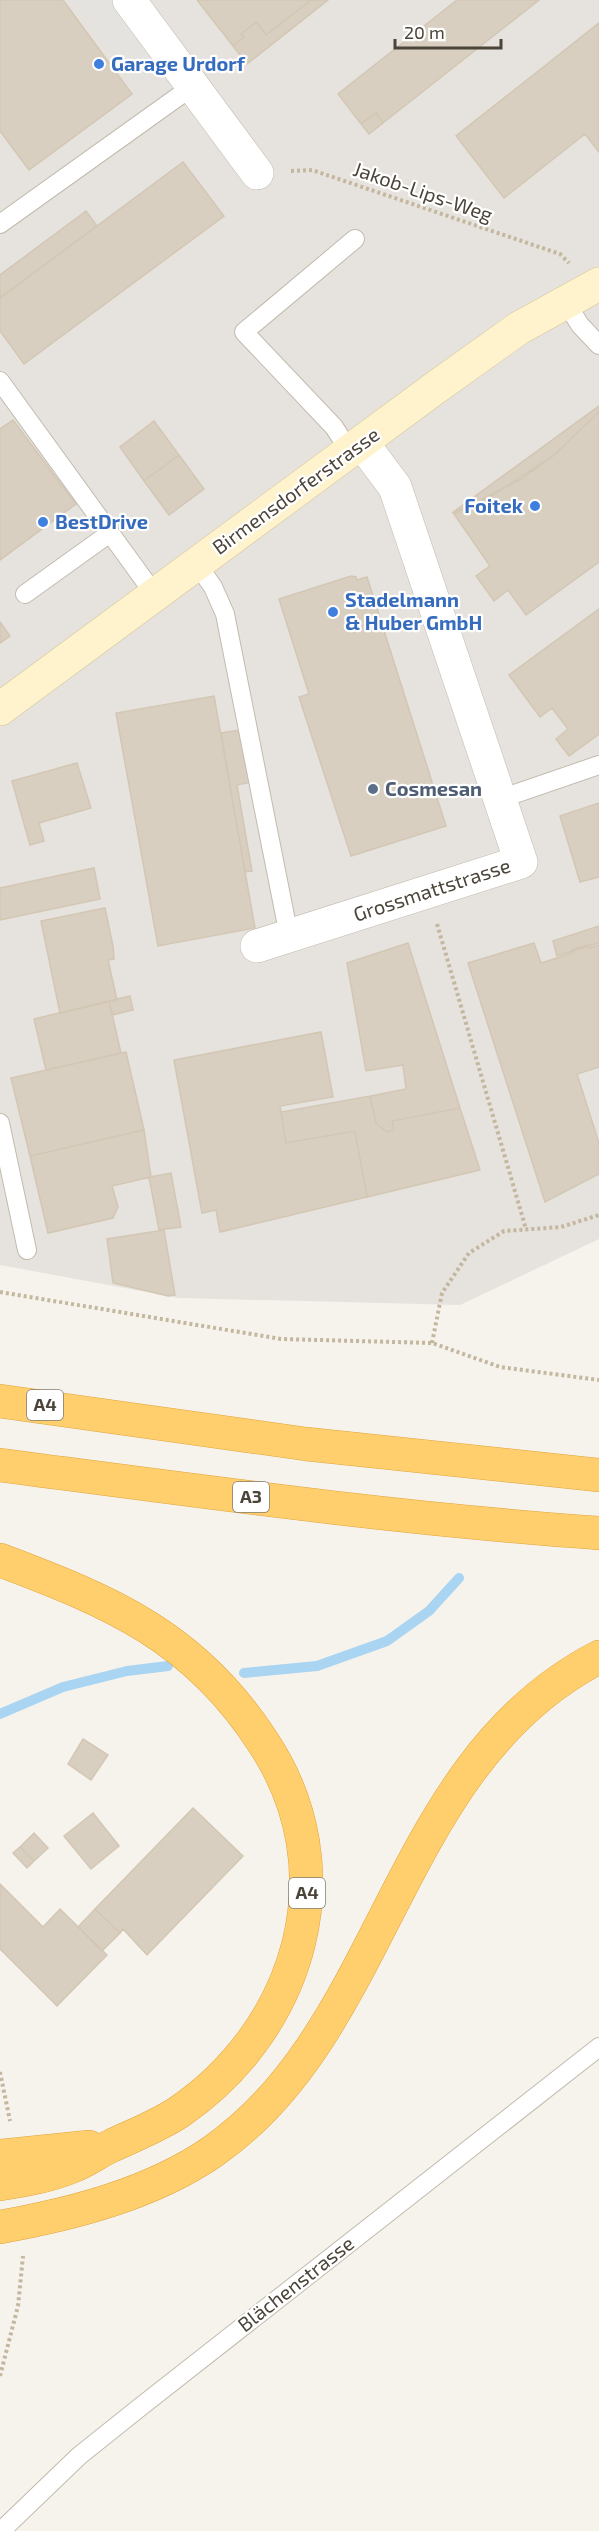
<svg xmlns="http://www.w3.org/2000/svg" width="599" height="2531" viewBox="0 0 599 2531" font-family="'Exo 2',sans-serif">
	<rect width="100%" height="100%" fill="#f6f3ec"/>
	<!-- industrial -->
	<path fill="#e6e2dd" d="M0 0H599V1239L460 1305 179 1298 0 1265Z"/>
	<!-- parking -->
	<path fill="#e5e3e0" d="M74 0H115L164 65 138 85Z"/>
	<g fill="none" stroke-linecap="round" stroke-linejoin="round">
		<!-- stream -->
		<path stroke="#a9d4f2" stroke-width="10" d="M244 1673 317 1666 387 1641 429 1611 459 1578
			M0 1714 63 1687 127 1671 168 1666"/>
	</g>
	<!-- building -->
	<path fill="#d8cfc1" stroke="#d3c7b4" stroke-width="1.5" d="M0 0H63L132 94 29 170 0 131Z
		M197 0H311L266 35 257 22 241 34 244 37 233 46Z
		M311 0H328L247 64 233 46 244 37 241 34 257 22 266 35Z
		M457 0H539L383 123 376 113 361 124 338 94Z
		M599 23V152L585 134 504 198 456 136Z
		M376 113 383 123 369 134 361 124Z
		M183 162 224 216 24 364 0 331V298Z
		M86 211 97 226 0 298V275Z
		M599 406V412L553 456 488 498 452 513Z
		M599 412V562L526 615 508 590 494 601 476 576 490 566 454 514 521 479 553 456Z
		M13 420 76 504 0 560V429Z
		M154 421 179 455 144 481 120 447Z
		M179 455 204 489 169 515 144 481Z
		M351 576 356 577 357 580 367 577 446 826 351 856 299 697 309 694 279 599Z
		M599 609V734L569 756 556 739 568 729 552 708 540 717 509 675Z
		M0 622 10 636 0 643Z
		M214 696 255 928 158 946 116 713Z
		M247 729 256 781 237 785 252 871 245 872 221 733Z
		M77 763 91 808 39 823 44 841 30 845 12 781Z
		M599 803V877L580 882 560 816Z
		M94 868 100 899 0 920V888Z
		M105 908 113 946 114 959 108 960 117 1000 60 1013 41 921Z
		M599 926V943L557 956 553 941Z
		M408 943 460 1108 392 1121 394 1130 387 1132 376 1123 370 1096 406 1089 403 1065 366 1071 347 963Z
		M534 943 541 963 573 953 572 950 588 945 589 948 599 945V1067L577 1074 599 1143V1174L545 1202 468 963Z
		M130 996 133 1010 112 1015 109 1001Z
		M109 1001 121 1053 46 1070 34 1019Z
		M321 1032 333 1097 280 1106 286 1143 355 1131 367 1197 220 1232 216 1210 202 1213 174 1060Z
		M126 1052 144 1130 30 1156 11 1078Z
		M370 1096 376 1123 387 1132 394 1130 392 1121 460 1108 480 1170 367 1197 355 1131 286 1143 281 1112Z
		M144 1130 151 1177 112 1186 118 1207 113 1218 48 1233 30 1156Z
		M171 1173 181 1227 159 1230 149 1177Z
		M164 1230 175 1295 168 1296 113 1283 107 1239Z
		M83 1739 108 1755 91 1780 68 1764Z
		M193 1808 243 1856 147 1955 123 1929 120 1933 95 1909Z
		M93 1813 119 1846 91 1869 64 1836Z
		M34 1833 48 1848 34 1861 20 1847Z
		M20 1847 34 1861 27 1868 13 1853Z
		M0 1884 43 1927 60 1909 107 1955 57 2006 0 1949Z
		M95 1909 120 1933 102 1951 78 1927Z"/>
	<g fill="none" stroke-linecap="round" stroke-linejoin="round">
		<!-- service casing -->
		<g stroke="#c2bbae" stroke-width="20">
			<path id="service" d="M0 224 193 86
				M565 301 580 325 599 345
				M0 381 155 595
				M350 452 334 427 244 332 355 239
				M197 564 213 587 225 614 289 936
				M25 594 110 533
				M500 799 599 765
				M0 1123 27 1250
				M1 2531 79 2456 139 2408 599 2047"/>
		</g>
		<!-- minor casing -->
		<g stroke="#c2bbae" stroke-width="34">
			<path id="minor" d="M129 0 257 173
				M257 946 521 862 395 487 362 443"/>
		</g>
		<!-- secondary casing -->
		<g stroke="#d6c79b" stroke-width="34">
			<path id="secondary" d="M0 709 435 388 519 328 599 284"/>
		</g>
		<!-- motorway casing -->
		<g stroke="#e0a43c" stroke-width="34">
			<path id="motorway" d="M0 1401 306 1444 599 1475
				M0 1465C199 1491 398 1519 599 1533
				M0 1560C112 1602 195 1637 263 1742 348 1870 301 2028 179 2112 158 2126 134 2135 111 2146 98 2152 86 2161 73 2166 50 2176 25 2180 0 2184
				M0 2156 89 2147
				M0 2227C72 2214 151 2194 212 2152 389 2030 393 1763 599 1657"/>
		</g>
		<!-- path -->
		<path stroke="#c4b79f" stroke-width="4" stroke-dasharray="3 3" stroke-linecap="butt" d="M291 171 312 170 560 254 569 263
			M437 924 526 1229
			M0 1292 281 1339 432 1343 500 1367 599 1380
			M432 1343 442 1293 469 1253 504 1231 561 1227 599 1215
			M0 2072 10 2121
			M0 2376 18 2306 23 2256"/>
		<!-- service -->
		<use href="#service" stroke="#fff" stroke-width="18"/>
		<!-- minor -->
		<use href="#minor" stroke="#fff" stroke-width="33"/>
		<!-- secondary -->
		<use href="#secondary" stroke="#fff3cd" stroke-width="33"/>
		<!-- motorway -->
		<use href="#motorway" stroke="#ffcf6e" stroke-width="33"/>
	</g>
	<!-- markers -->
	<g fill="#3f7fe0" stroke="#fff" stroke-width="2">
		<circle cx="99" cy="64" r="6"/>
		<circle cx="535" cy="506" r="6"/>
		<circle cx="43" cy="522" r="6"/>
		<circle cx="333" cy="612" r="6"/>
	</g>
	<circle fill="#5c6f8a" stroke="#fff" stroke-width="2" cx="373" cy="789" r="6"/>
	<g text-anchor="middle" stroke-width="4.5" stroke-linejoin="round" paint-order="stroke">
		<!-- shield labels -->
		<g fill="#fff" stroke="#817c74" stroke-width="1.5">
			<rect x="27" y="1390" width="36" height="30" rx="4.5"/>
			<rect x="233" y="1482" width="36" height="30" rx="4.5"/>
			<rect x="289" y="1878" width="36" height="30" rx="4.5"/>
		</g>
		<g font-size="18" font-weight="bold" fill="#4b4439">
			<text x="45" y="1411">A4</text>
			<text x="251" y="1503">A3</text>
			<text x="307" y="1899">A4</text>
		</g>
		<!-- shop labels -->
		<g font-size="20" font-weight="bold" fill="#366cbe" stroke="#fff" text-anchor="start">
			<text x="111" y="71">Garage Urdorf</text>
			<text x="523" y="513" text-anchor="end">Foitek</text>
			<text x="55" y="529">BestDrive</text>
			<text x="345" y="607">Stadelmann<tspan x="345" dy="23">&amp; Huber GmbH</tspan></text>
		</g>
		<!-- street labels -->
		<g font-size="20" fill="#4b4439" stroke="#fff">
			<text transform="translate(423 192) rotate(19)" y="7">Jakob-Lips-Weg</text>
			<text transform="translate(296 491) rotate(-36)" y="7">Birmensdorferstrasse</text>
			<text transform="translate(432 890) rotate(-18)" y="7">Grossmattstrasse</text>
			<text transform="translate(296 2284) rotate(-38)" y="7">Blächenstrasse</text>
		</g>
		<!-- service labels -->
		<g font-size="20" font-weight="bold" fill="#4e5e75" stroke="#fff" text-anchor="start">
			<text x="385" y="796">Cosmesan</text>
		</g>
	</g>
	<!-- scale -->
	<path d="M395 39v9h106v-9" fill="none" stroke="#4b4439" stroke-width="3"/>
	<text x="404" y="39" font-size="18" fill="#4b4439" stroke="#ffffff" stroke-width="4.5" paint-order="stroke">20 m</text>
</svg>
